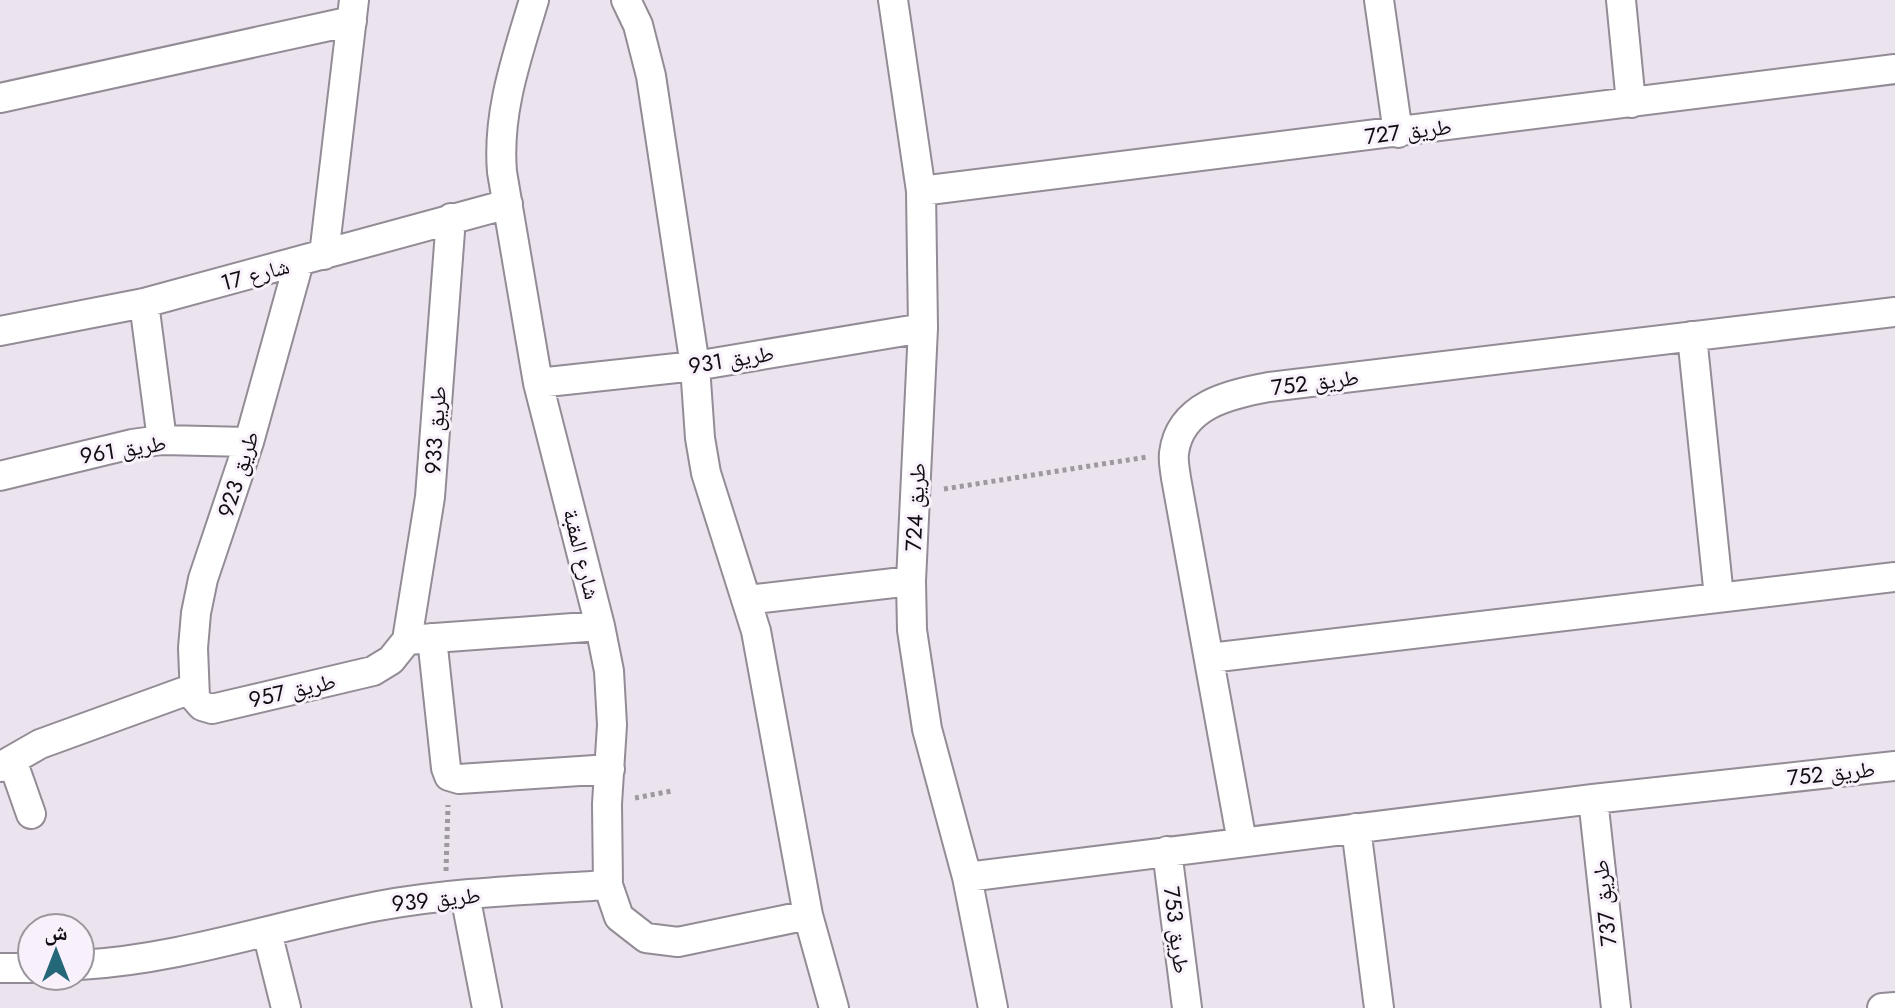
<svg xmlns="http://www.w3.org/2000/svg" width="1895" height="1008" viewBox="0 0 1895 1008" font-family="Jost,'Noto Naskh Arabic',sans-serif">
	<rect width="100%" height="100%" fill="#ebe3ed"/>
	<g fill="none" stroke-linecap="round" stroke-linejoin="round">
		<!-- minor casing -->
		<g stroke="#938b95" stroke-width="32">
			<path id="minor" d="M534 0C517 57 497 112 502 172L538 383 600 626 609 671 612 725 607 804 608 885 619 917 646 938 678 942 808 915
				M626 0 638 25 651 76 695 366 700 438 706 473 756 631 808 915 834 1008
				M893 0 921 191 923 328 911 581 912 630 927 729 967 877 993 1008
				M1379 0 1398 133
				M1621 0 1631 103
				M0 98 352 21
				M921 191 1895 69
				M324 255 354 0
				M299 262 249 442 203 579 196 613 193 648 195 698 202 706 212 709 373 671 391 660 407 640 600 626
				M144 303 162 440
				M0 331 144 303 508 204
				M1692 336 1719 597
				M538 383 695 366 923 328
				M0 476 132 444 162 440 249 442
				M747 600 911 581
				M432 638 446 768 449 776 459 779 610 769
				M407 640 430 497 451 218
				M1210 658 1895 577
				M12 760 31 814
				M0 767 40 744 194 688
				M1593 799 1616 1008
				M1356 828 1379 1008
				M1242 842 1176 478C1175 470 1173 461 1174 453 1180 405 1230 394 1269 387L1895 312
				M1167 851 1187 1008
				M967 877 1593 799 1895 766
				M465 895 487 1008
				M267 932 286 1008
				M80 965C183 959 277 925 378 906 453 892 531 890 608 885
				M0 968H32
				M1882 1008 1895 1007"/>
		</g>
		<!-- path -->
		<path stroke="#9e989f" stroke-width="5" stroke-dasharray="4 4" stroke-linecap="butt" d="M944 489 1147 457
			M635 798 672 791
			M446 871 448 805"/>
		<!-- minor -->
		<use href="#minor" stroke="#fff" stroke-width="28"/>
	</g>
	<g text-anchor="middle" stroke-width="6" stroke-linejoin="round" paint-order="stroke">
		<!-- street labels -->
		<g font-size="22" fill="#0f0d10" stroke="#f8f0fb">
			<text transform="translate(1408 131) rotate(-7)" y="8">طريق 727</text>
			<text transform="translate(255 274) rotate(-15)" y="8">شارع 17</text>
			<text transform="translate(731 359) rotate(-9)" y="8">طريق 931</text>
			<text transform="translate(1315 382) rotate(-7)" y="8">طريق 752</text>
			<text transform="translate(435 430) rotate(-86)" y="8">طريق 933</text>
			<text transform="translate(123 449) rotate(-9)" y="8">طريق 961</text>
			<text transform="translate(238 474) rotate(-72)" y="8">طريق 923</text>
			<text transform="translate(915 507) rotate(-87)" y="8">طريق 724</text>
			<text transform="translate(582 554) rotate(76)" y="8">شارع المقبة</text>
			<text transform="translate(292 690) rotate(-13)" y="8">طريق 957</text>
			<text transform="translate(1831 773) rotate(-6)" y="8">طريق 752</text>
			<text transform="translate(436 899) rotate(-6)" y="8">طريق 939</text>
			<text transform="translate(1604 903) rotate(-96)" y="8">طريق 737</text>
			<text transform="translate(1177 930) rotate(83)" y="8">طريق 753</text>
		</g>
	</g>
	<!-- north arrow -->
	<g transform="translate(56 952)"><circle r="38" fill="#f8f0fb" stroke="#9b959d" stroke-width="2"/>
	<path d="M0-6L14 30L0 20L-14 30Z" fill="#236779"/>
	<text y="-12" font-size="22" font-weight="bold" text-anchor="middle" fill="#0f0d10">ش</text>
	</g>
</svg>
